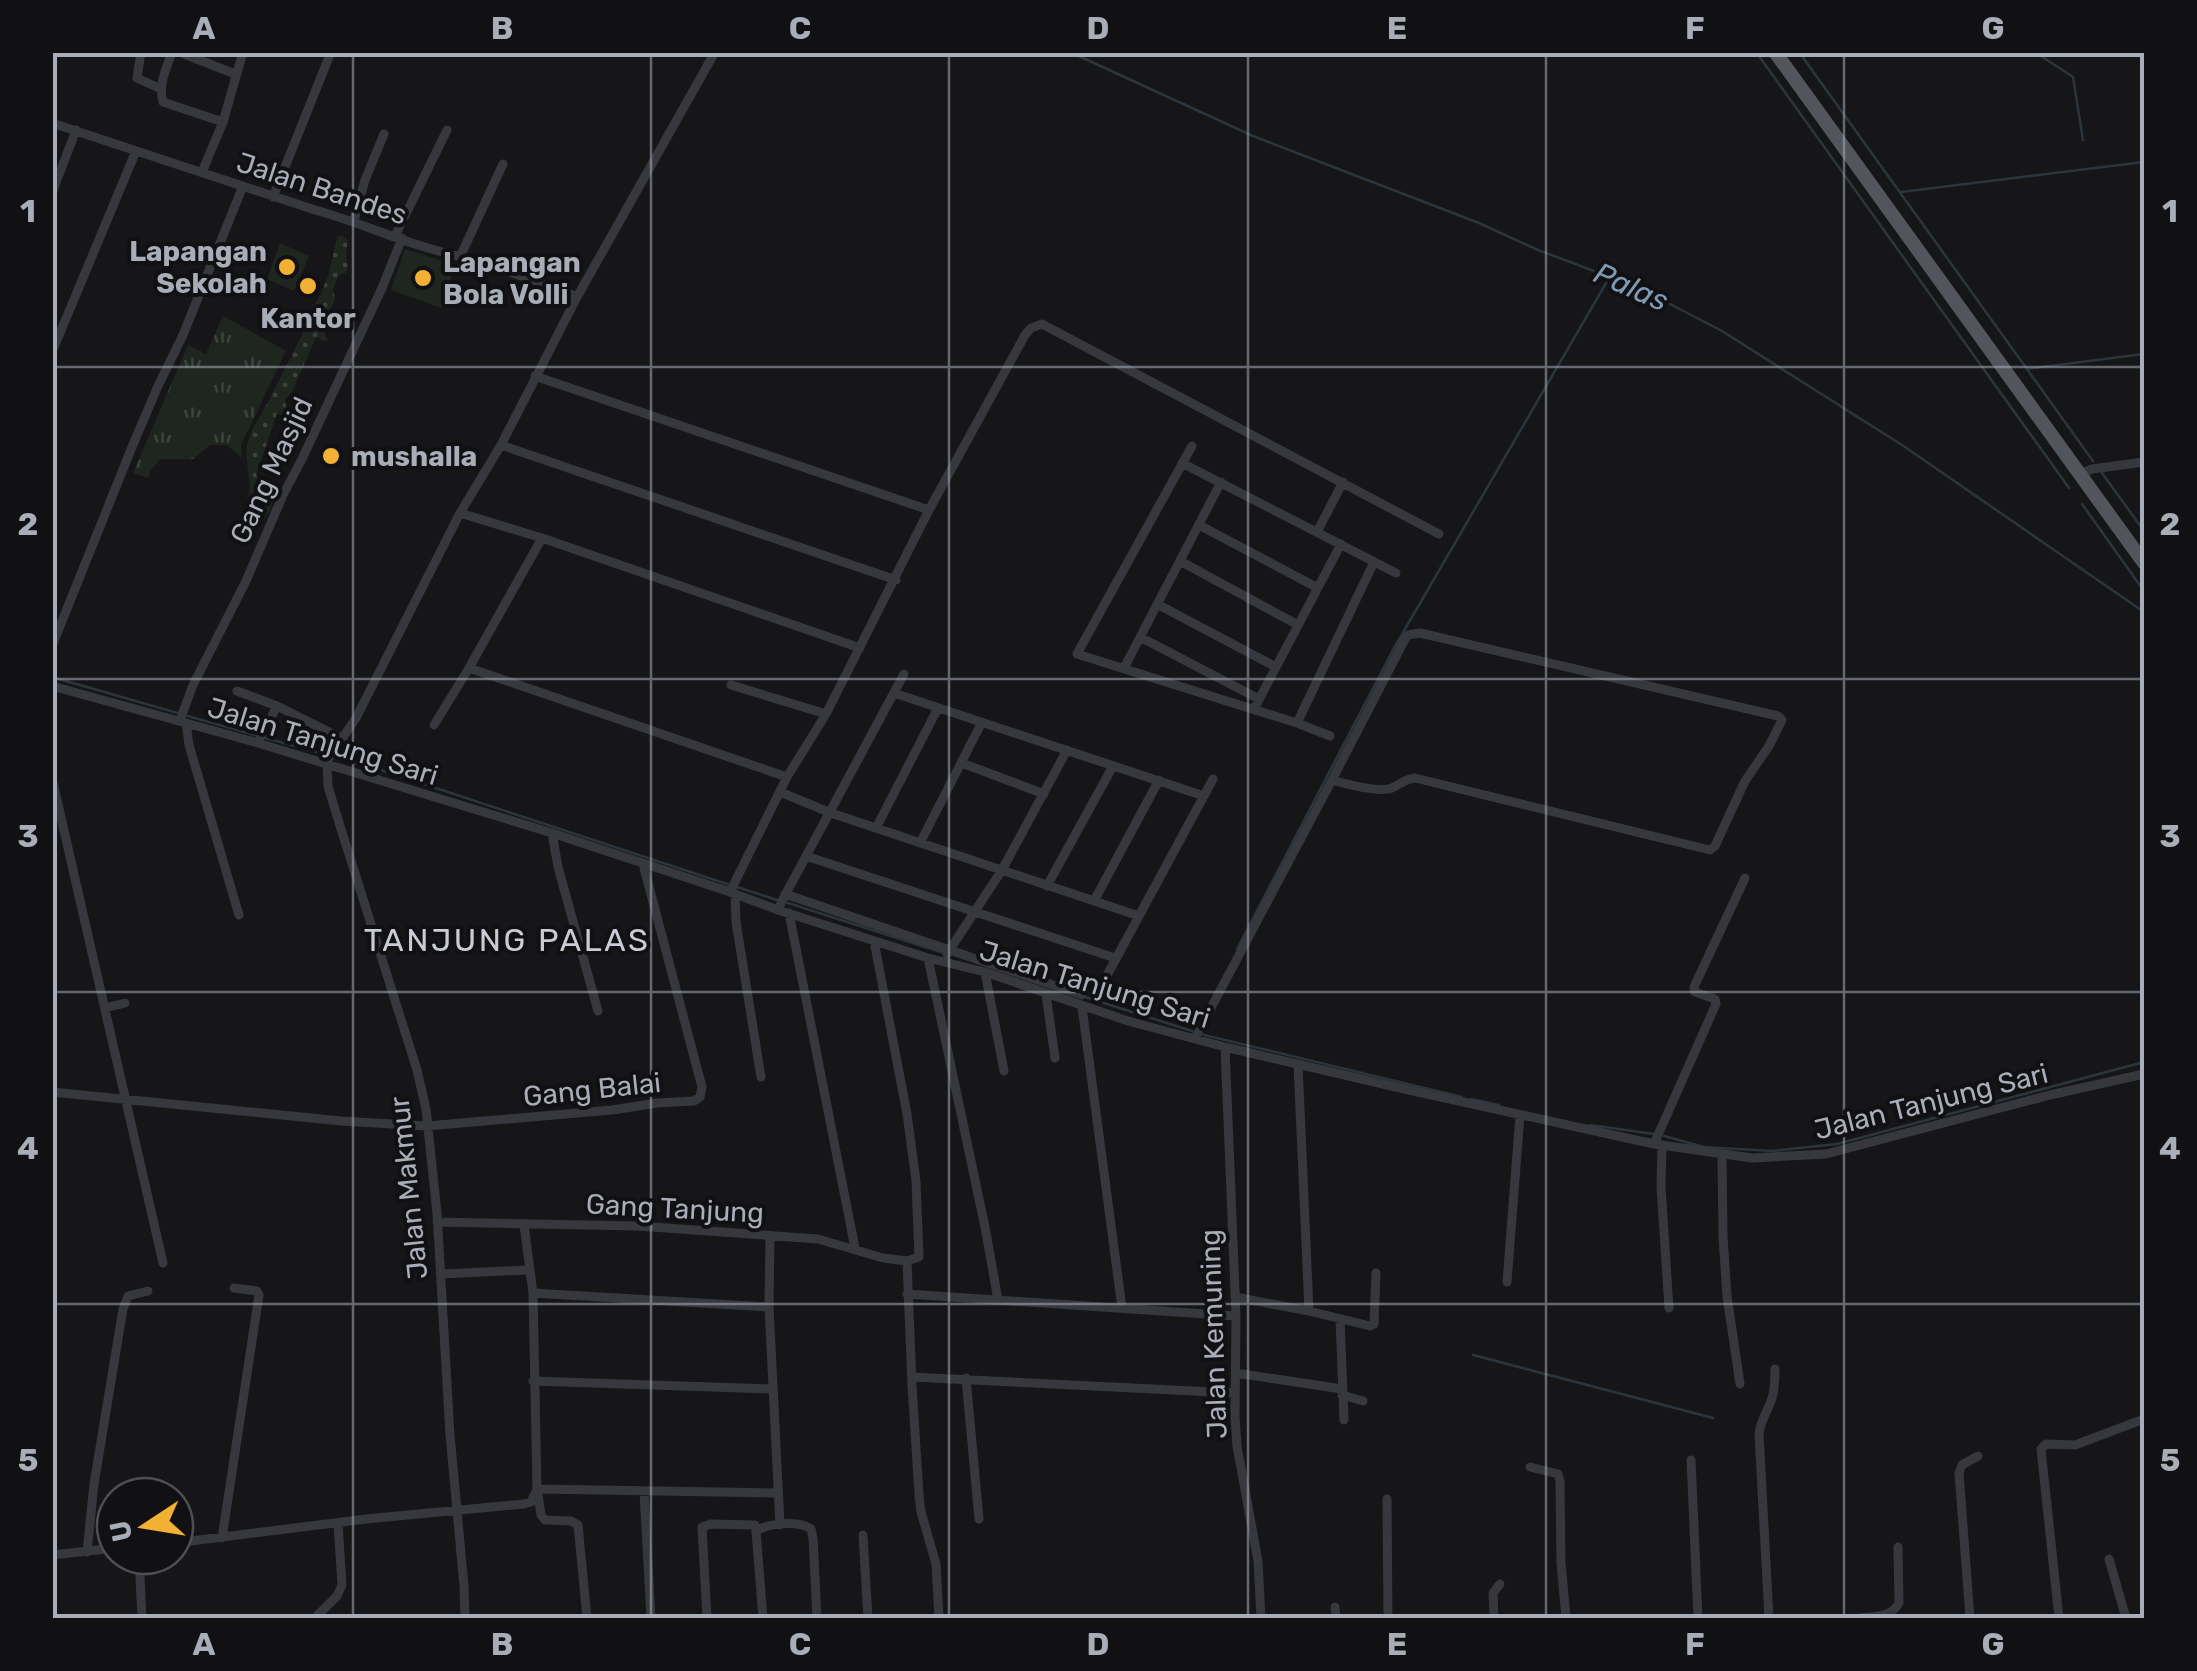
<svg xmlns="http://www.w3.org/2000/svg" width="2197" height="1671" viewBox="0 0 2197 1671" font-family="Rubik,sans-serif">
	<defs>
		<pattern id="grass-tufts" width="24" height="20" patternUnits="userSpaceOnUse" patternTransform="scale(2.5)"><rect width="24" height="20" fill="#1e261f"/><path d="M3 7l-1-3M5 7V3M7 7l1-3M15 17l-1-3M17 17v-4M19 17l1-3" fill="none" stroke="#3c433d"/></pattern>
		<pattern id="park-dots" width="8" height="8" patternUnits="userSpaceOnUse" patternTransform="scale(2.5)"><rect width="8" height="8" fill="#1e261f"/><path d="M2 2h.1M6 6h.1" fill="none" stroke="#3c433d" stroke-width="1.8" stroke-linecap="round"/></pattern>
	</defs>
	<rect width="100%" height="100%" fill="#161618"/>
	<!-- grass -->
	<path fill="url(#grass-tufts)" d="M223 316 286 351 241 445 242 458 227 445H210L193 459H160L150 471 149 478 133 473 188 345 206 354Z"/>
	<!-- park -->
	<path fill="url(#park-dots)" d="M341 235 348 240 346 254 348 268 346 273 339 275 333 288 335 300 321 327 328 340 323 341 316 337 292 392 285 399 286 407 306 420 303 424 277 413 256 475 260 480 278 488 269 513 260 521H249L244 515 250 488 246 450 251 432 266 406 303 333 310 311 321 294 329 273 337 238Z"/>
	<!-- garden -->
	<path fill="#1e261f" d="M280 243 309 256 294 291 267 279Z
		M405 249 456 265 441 308 391 290Z"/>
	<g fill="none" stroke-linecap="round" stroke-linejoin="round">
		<!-- stream -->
		<path stroke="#2c353c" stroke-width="2.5" d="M1070 52 1253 136 1479 223 1538 250 1639 288 1722 331 1905 447 2144 612
			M1756 52 2069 488
			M1799 52 2093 461
			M2035 52 2073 77 2083 140
			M1901 192 2144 162
			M2027 369 2144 354
			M2102 473 2144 531
			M2082 504 2144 591
			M52 677 258 736
			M265 738 325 754
			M333 757 381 770 730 885
			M737 887 777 900
			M785 902 944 953
			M1237 949 1394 648 1609 278
			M1085 997 1192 1031
			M1200 1034 1462 1097
			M1471 1099 1499 1105
			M1590 1125 1654 1134
			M1664 1136 1704 1147 1772 1151 1837 1144 2144 1062
			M1473 1355 1713 1418"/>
		<!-- street -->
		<path stroke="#37383d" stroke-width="9" d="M141 52 137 78 161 89
			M172 52C166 69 158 85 163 102L223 122
			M179 52 235 74
			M52 123 315 210C356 221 394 239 435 250 483 263 531 277 577 297
			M202 172 223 122 243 52
			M52 193 76 130
			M273 197 331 52
			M354 221 365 180 384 134
			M395 236 447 130
			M461 255 503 164
			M52 352 136 151
			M535 376 929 510 826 714 787 777 730 892
			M501 445 896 580
			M1192 446 1077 654 1297 723 1330 736
			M1182 463 1396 573
			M2080 474 2092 469 2144 462
			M929 510 1025 335 1031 328 1042 324 1439 534
			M460 513 542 538 860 648
			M1199 525 1318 588
			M1317 532 1343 482
			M1180 561 1298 625
			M1157 604 1276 667
			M1140 637 1259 699
			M52 646 132 447 158 386 183 335 243 186
			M469 668 542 538
			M1124 668 1221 482
			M731 685 826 714
			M52 686 258 743 552 833 730 892 778 910 928 958 985 972 1128 1021 1225 1047 1400 1088 1654 1144 1752 1158 1826 1154 2050 1095 2144 1074
			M237 691 277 706 258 743
			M894 693 1204 796
			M277 706 343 739
			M1254 709 1341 544
			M180 720 193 685 246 581 283 495 302 459 382 288 402 238
			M186 723 189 745 239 915
			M1297 723 1374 562
			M434 725 469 668 787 777
			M962 763 1044 794
			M52 778 163 1263
			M780 792 831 813 1139 916
			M876 828 938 708
			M552 833 558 867 598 1011
			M920 843 982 722
			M806 856 1115 958
			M1047 886 1113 766
			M735 894 736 922 761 1077
			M785 894 1082 995
			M1094 901 1159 780
			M778 910 783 899 904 674
			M789 913 855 1248
			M874 941 907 1114 916 1181 919 1257 907 1261
			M947 954 1002 870 1067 750
			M928 958 985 1227 998 1300
			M985 972 1004 1071
			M1098 992 1213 779
			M1046 994 1055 1058
			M1082 1007 1122 1308
			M105 1008 125 1003
			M1195 1038 1332 780C1346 784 1379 793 1392 788 1401 784 1405 779 1415 778L1710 850 1715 846 1745 781 1769 746 1782 720 1778 716 1420 633 1408 635 1404 641 1332 780
			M1225 1047 1236 1316 1235 1416 1237 1446 1258 1561 1261 1618
			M1298 1064 1309 1311
			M52 1092 341 1121 427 1126 612 1110 657 1103 694 1101 700 1097 702 1087 643 864
			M1654 1144 1716 1004 1715 999 1695 992 1694 987 1745 878
			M1662 1145 1661 1187 1669 1308
			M1722 1155 1723 1237 1727 1296 1740 1384
			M437 1222 638 1226 818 1239 883 1258 907 1261
			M524 1225 533 1293 537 1489 541 1515 545 1520 571 1521 578 1525 587 1618
			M770 1236 769 1307 780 1525
			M907 1261 912 1385 919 1495 921 1512 936 1564 939 1618
			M441 1274 529 1270
			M1507 1282 1520 1115
			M533 1293 769 1307
			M907 1294 1236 1316
			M1235 1297 1309 1311 1370 1326 1374 1324 1376 1273
			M1340 1320 1344 1420
			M1236 1373 1342 1389
			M912 1377 1234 1393
			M966 1378 979 1519
			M533 1381 773 1389
			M1342 1395 1363 1401
			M1691 1460 1698 1618
			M1530 1467 1558 1474 1560 1481 1561 1562 1566 1618
			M537 1489 778 1493
			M644 1492 651 1618
			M1387 1499 1388 1618
			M863 1535 868 1618
			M222 1538 259 1295 257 1291 234 1288
			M175 1543 366 1519 524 1504 531 1502 536 1491
			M87 1552 94 1484 123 1309 128 1296 148 1291
			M52 1555 115 1548
			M139 1556 142 1618
			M2109 1559 2126 1618
			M1335 1607 1336 1618
			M315 1618 337 1596 342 1585 338 1523
			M465 1618 464 1586 450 1435 437 1213 426 1109 417 1070 336 813 328 786 327 766 329 758 356 718 460 513 501 445 577 297 715 52
			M707 1618 702 1527 711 1524 755 1525 756 1531
			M763 1618 756 1531C770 1523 798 1520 811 1529L813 1538 817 1618
			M1494 1618 1493 1593 1500 1584
			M1769 1618 1759 1434C1761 1419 1768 1411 1772 1398 1775 1389 1775 1379 1775 1369
			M1859 1618C1874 1616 1891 1618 1899 1603L1898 1547
			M1970 1618 1959 1473 1962 1465 1978 1456
			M2059 1618 2041 1449 2046 1444 2075 1445 2144 1419"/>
		<!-- primary -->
		<path stroke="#53555c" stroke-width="14" d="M1775 52 2144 563"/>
	</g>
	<!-- grid -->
	<path fill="none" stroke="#a8adb8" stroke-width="2.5" stroke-opacity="0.55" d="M353 52V1618M651 52V1618M949 52V1618M1248 52V1618M1546 52V1618M1844 52V1618M52 367H2144M52 679H2144M52 992H2144M52 1304H2144"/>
	<!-- markers -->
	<g fill="#f2b134" stroke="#111113" stroke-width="4">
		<circle cx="287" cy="267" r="10"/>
		<circle cx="423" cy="278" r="10"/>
		<circle cx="308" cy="286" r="10"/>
		<circle cx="331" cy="456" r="10"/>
	</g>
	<g text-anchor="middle" stroke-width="8" stroke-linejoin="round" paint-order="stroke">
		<!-- street labels -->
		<g font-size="28" fill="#a8adb8" stroke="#111113">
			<text transform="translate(322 188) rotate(18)" y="10">Jalan Bandes</text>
			<text transform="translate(271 470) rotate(-65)" y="10">Gang Masjid</text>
			<text transform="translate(323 741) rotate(17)" y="10">Jalan Tanjung Sari</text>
			<text transform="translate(1095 984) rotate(17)" y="10">Jalan Tanjung Sari</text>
			<text transform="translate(592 1089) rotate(-6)" y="10">Gang Balai</text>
			<text transform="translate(1931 1101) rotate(-14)" y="10">Jalan Tanjung Sari</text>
			<text transform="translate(408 1188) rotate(-96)" y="10">Jalan Makmur</text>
			<text transform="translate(675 1208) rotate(3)" y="10">Gang Tanjung</text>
			<text transform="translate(1213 1334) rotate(-92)" y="10">Jalan Kemuning</text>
		</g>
		<!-- poi labels -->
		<g font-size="28" font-weight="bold" fill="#a8adb8" stroke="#111113" text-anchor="start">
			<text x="267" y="261" text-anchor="end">Lapangan<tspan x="267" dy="32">Sekolah</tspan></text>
			<text x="443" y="272">Lapangan<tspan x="443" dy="32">Bola Volli</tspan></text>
			<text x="308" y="328" text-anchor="middle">Kantor</text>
			<text x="351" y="466">mushalla</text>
		</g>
		<!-- water labels -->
		<g font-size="30" font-style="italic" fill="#7f9bb3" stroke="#111113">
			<text transform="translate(1631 287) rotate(24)" y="10">Palas</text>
		</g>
		<!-- quarter labels -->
		<g font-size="32" letter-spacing="2.5" fill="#c9ccd4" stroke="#111113">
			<text x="507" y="951">TANJUNG PALAS</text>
		</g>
	</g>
	<!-- border -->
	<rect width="2197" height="1671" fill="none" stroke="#111113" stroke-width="110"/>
	<!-- north arrow -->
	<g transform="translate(145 1526) rotate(258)"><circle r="48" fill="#111113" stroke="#4d4f55" stroke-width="2.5"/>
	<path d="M0-8L18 38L0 25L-18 38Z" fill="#f2b134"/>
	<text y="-15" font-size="28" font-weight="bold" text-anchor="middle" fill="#a8adb8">U</text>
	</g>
	<rect x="55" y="55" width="2087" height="1561" fill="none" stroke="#a8adb8" stroke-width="4"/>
	<g font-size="32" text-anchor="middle" font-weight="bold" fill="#a8adb8">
		<text x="204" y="39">A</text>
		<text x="502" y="39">B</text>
		<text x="800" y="39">C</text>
		<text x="1098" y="39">D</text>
		<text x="1397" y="39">E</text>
		<text x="1695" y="39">F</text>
		<text x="1993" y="39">G</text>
		<text x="28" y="222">1</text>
		<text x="2170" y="222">1</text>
		<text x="28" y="535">2</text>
		<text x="2170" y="535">2</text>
		<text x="28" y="847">3</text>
		<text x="2170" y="847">3</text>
		<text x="28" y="1159">4</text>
		<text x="2170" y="1159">4</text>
		<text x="28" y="1471">5</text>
		<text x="2170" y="1471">5</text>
		<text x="204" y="1655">A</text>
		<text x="502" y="1655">B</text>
		<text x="800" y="1655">C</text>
		<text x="1098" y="1655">D</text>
		<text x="1397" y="1655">E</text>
		<text x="1695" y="1655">F</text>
		<text x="1993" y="1655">G</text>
	</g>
</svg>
